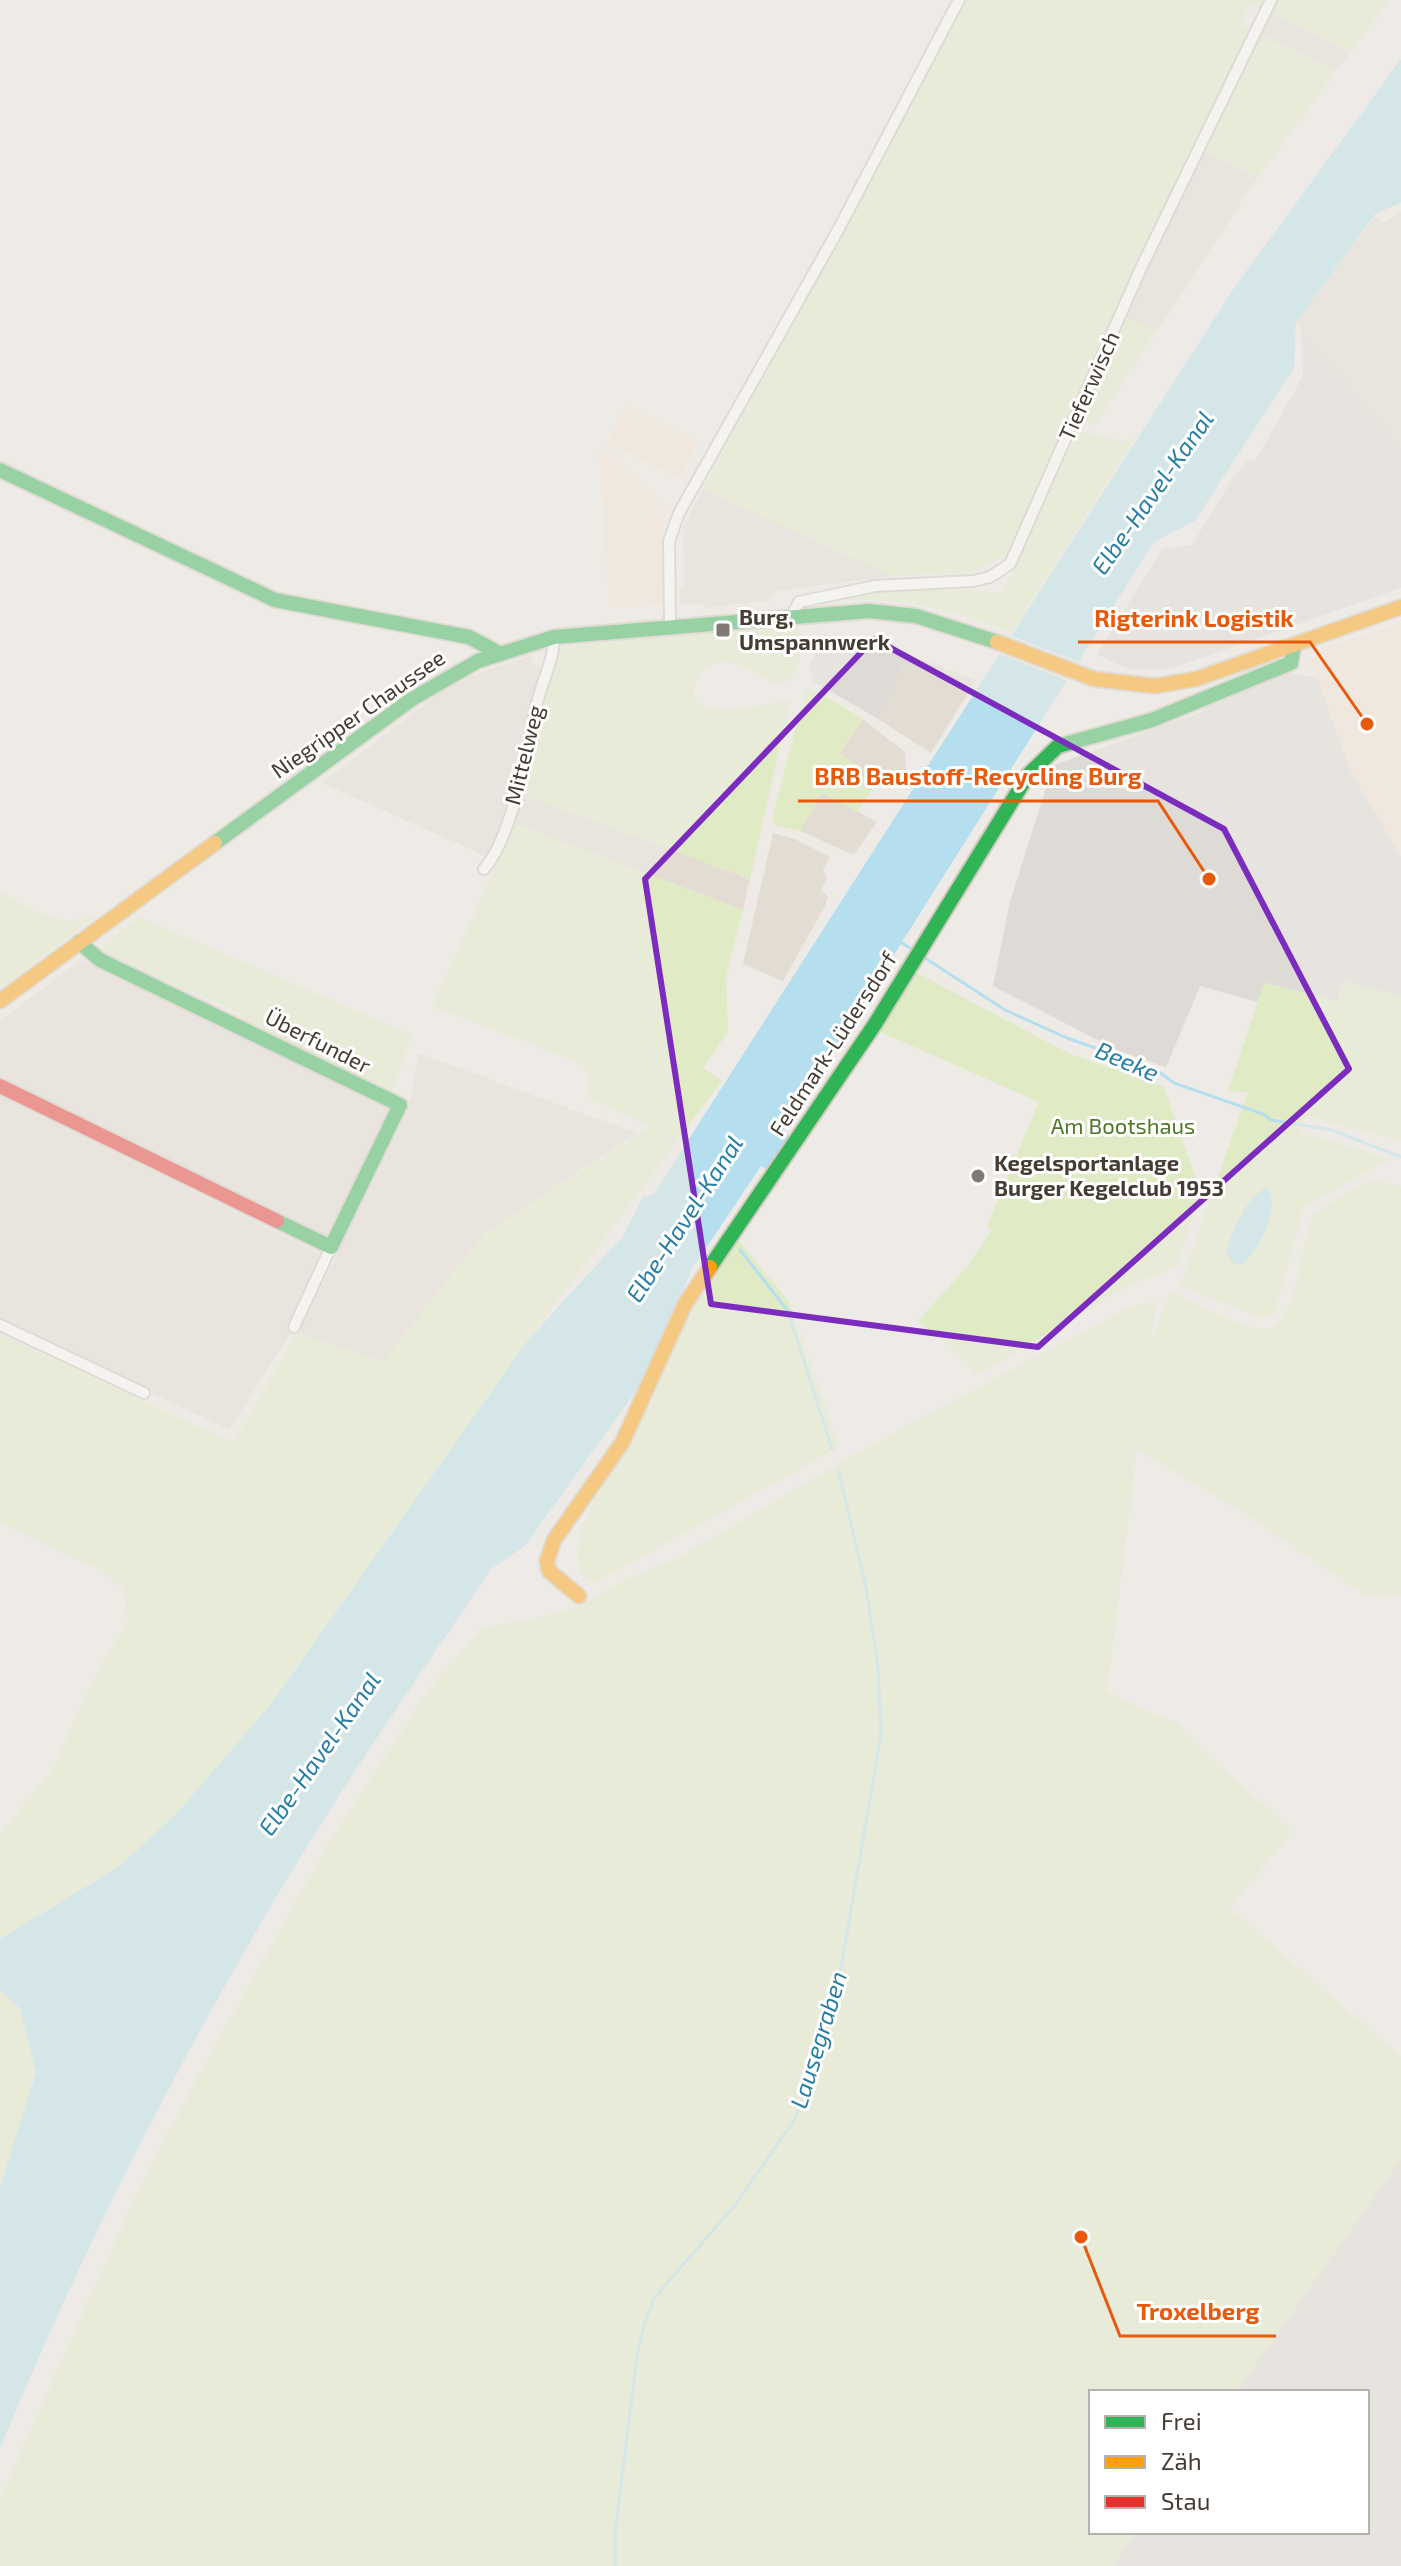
<svg xmlns="http://www.w3.org/2000/svg" width="1401" height="2566" viewBox="0 0 1401 2566" font-family="'Exo 2',sans-serif">
	<rect width="100%" height="100%" fill="#eeebe6"/>
	<!-- residential -->
	<path fill="#e3dcd3" d="M1270 13 1351 52 1336 71 1259 34Z
		M1201 149 1258 177 1156 331 1125 317Z
		M1401 212V448L1296 323 1375 216 1382 223Z
		M703 489 892 576 777 591 769 601 703 608V604L680 605 679 588H684L683 527Z
		M532 655 533 664 541 666 514 785 488 857 322 783 438 694 479 673Z
		M926 661 976 680 931 753 878 719 905 663 921 670Z
		M863 719 905 752 906 769 896 784H888L879 778 876 783 856 772 860 767 839 754Z
		M822 793 877 822 854 855 800 831Z
		M523 795 750 879 743 910 511 822Z
		M773 833 795 839 830 857 823 869 827 879 821 890 828 897 825 906 783 981 743 964Z
		M80 960 390 1110 329 1235 325 1236 0 1077V1021Z
		M418 1053 637 1133 484 1234 383 1362 298 1333 409 1110Z
		M0 1096 320 1254 286 1328 292 1331 229 1430 0 1321Z"/>
	<!-- commercial -->
	<path fill="#f2e5d8" d="M625 405 699 441 680 479 607 443Z
		M599 453 613 456 635 474 669 510 662 533 664 605 609 608Z
		M1401 623V857L1350 770 1310 662 1319 650Z"/>
	<!-- industrial -->
	<path fill="#dedad5" d="M1301 329 1401 448V588L1170 669 1132 670 1097 655 1162 549 1192 545 1234 476 1248 460 1256 459 1303 376Z
		M824 634 926 661 922 670 905 663 878 719 813 681 809 668Z
		M1283 673 1317 677 1350 770 1401 857V996L1344 981 1337 1001 1265 983 1258 1002 1200 986 1166 1067 1119 1051 993 986 1010 902 1048 781 1043 769 1204 711 1202 706Z
		M1401 2159V2566H1112L1136 2532H1367V2392H1236Z"/>
	<!-- green -->
	<path fill="#e0eac5" d="M967 0H1265L1261 9 1250 4 1240 24 1251 30 1191 150 1007 555 973 572 892 576 703 489Z
		M1277 0H1389L1351 52 1270 13Z
		M1259 34 1336 71 1258 177 1201 149Z
		M1125 317 1156 331 1095 425 1080 418Z
		M1078 431 1123 442 1136 437 1011 633C948 605 885 596 816 601 880 589 938 587 1002 593Z
		M793 625 802 634C800 657 802 680 774 684 760 676 741 662 724 662 692 662 680 707 716 710 740 711 767 704 790 701L750 879 523 795 547 678 561 647Z
		M811 688 863 719 839 754 860 766 857 772 876 783 857 812 822 793 800 831 775 825 772 819 805 692Z
		M511 822 743 910 726 977 728 1032 703 1068 722 1081 528 1340 271 1704 177 1813 120 1866 0 1939V1835L52 1771 91 1685 127 1621 125 1591 105 1572 0 1523V1334L233 1443 298 1333 383 1362 484 1234 651 1126 589 1099 588 1073 580 1063 432 1006 493 874Z
		M0 892C38 910 59 932 100 913L0 989Z
		M138 917 412 1035 391 1095 288 1045 274 1034 249 1025 239 1014 200 994 152 979 96 953Z
		M917 973 1070 1054 1164 1087 1198 1185 1196 1209 1176 1267 1124 1288 976 1375 956 1352 918 1321 967 1267 992 1229 987 1226 1039 1102 878 1031Z
		M1344 981 1401 996V1140L1307 1116 1299 1132 1390 1159 1304 1206 1275 1310 1268 1317H1260L1180 1286 1248 1092 1228 1091 1264 983 1337 1001Z
		M1376 1181 1401 1186V1594L1367 1596 1249 1516 1137 1449 1107 1691 1137 1708 1179 1724 1196 1745 1293 1831 1229 1908 1401 2057V2159L1236 2392H1091V2532H1136L1112 2566H0V2499L130 2209 195 2082 328 1845 427 1693 483 1627 530 1620 577 1607 624 1580 682 1556 864 1449 1130 1307 1156 1301 1150 1344 1171 1292C1196 1303 1239 1328 1265 1329 1296 1331 1302 1239 1313 1215L1359 1185Z
		M739 1241 789 1302 838 1447 596 1582H587C553 1543 625 1453 644 1417 676 1357 689 1291 739 1241Z
		M0 1990C64 2042 21 2124 0 2188Z"/>
	<!-- water -->
	<path fill="#b5dfee" d="M1401 59V203L1376 213 1296 323 1294 368 1195 521 1154 542 783 1131 790 1136 768 1170 761 1166 692 1269 649 1373 525 1546 491 1569C441 1644 389 1718 340 1794 208 2001 94 2222 0 2448V2188L36 2072 20 2009 0 1990V1939L120 1866 177 1813 271 1704 528 1340 623 1236 643 1197 653 1195 1234 288Z
		M1267 1187C1282 1206 1259 1251 1242 1265L1233 1263 1226 1253C1232 1231 1246 1197 1267 1187Z"/>
	<!-- pier -->
	<path fill="#eeebe6" d="M1006 634 1074 660 1083 663 1071 682 994 652Z"/>
	<g fill="none" stroke-linecap="round" stroke-linejoin="round">
		<!-- stream -->
		<path stroke="#b5dfee" stroke-width="3" d="M899 941 913 950
			M922 956 1005 1010 1067 1038 1155 1069 1174 1083 1263 1114 1271 1120 1332 1130 1401 1157
			M740 1250 788 1311 832 1449
			M615 2566V2534L637 2356 646 2318 655 2297 735 2205 795 2119 824 2043 836 1997 881 1735 878 1668 866 1587 838 1469"/>
		<!-- street casing -->
		<g stroke="#cbc7c3" stroke-width="14">
			<path id="street" d="M792 615 799 602 875 586 973 581 990 577 1010 564 1141 268 1271 0
				M670 625 669 541 679 513 838 230 959 0
				M484 869C514 835 526 748 537 703 542 681 554 660 554 637
				M0 1325 144 1393
				M294 1327 331 1247"/>
		</g>
		<!-- fast casing -->
		<g stroke="#cec8bd" stroke-width="18">
			<path id="fast" d="M0 470 275 600 469 637 499 653
				M215 843 412 699 478 661 554 637 869 611 916 616 997 642
				M79 942 100 960 400 1105 331 1247 277 1221
				M710 1267 875 1024 1028 775 1058 746 1152 720 1291 663 1294 645"/>
		</g>
		<!-- slow casing -->
		<g stroke="#cec8bd" stroke-width="18">
			<path id="slow" d="M997 642 1094 679 1155 686 1196 679 1401 607
				M0 1001 215 843
				M579 1596 549 1571 547 1561 554 1540 622 1443 685 1304 710 1267"/>
		</g>
		<!-- jam casing -->
		<g stroke="#cec8bd" stroke-width="18">
			<path id="jam" d="M0 1086 277 1221"/>
		</g>
		<!-- street -->
		<use href="#street" stroke="#fcfcfb" stroke-width="10"/>
		<!-- fast -->
		<use href="#fast" stroke="#30b455" stroke-width="14"/>
		<!-- slow -->
		<use href="#slow" stroke="#ff9f0a" stroke-width="14"/>
		<!-- jam -->
		<use href="#jam" stroke="#e5322d" stroke-width="14"/>
	</g>
	<!-- marked area -->
	<path d="M0 0H1401V2566H0ZM874 639 1224 829 1349 1069 1038 1347 711 1304 645 879Z" fill="#eeebe6" fill-opacity=".55" fill-rule="evenodd"/>
	<path fill="none" stroke="#7b2cbf" stroke-width="6" stroke-linejoin="round" d="M874 639 1224 829 1349 1069 1038 1347 711 1304 645 879Z"/>
	<!-- markers -->
	<g fill="#807972" stroke="#fff" stroke-width="3">
		<rect x="715" y="622" width="16" height="16" rx="4"/>
		<circle cx="978" cy="1176" r="8"/>
	</g>
	<g text-anchor="middle" stroke-width="6" stroke-linejoin="round" paint-order="stroke">
		<!-- street labels -->
		<g font-size="22" fill="#453c33" stroke="#fff">
			<text transform="translate(1089 386) rotate(-66)" y="8">Tieferwisch</text>
			<text transform="translate(358 714) rotate(-35)" y="8">Niegripper Chaussee</text>
			<text transform="translate(524 755) rotate(-76)" y="8">Mittelweg</text>
			<text transform="translate(318 1041) rotate(27)" y="8">Überfunder</text>
			<text transform="translate(833 1044) rotate(-57)" y="8">Feldmark-Lüdersdorf</text>
		</g>
		<!-- poi labels -->
		<g font-size="22" font-weight="bold" fill="#453c33" stroke="#fff" text-anchor="start">
			<text x="739" y="625">Burg,<tspan x="739" dy="25">Umspannwerk</tspan></text>
			<text x="994" y="1171">Kegelsportanlage<tspan x="994" dy="25">Burger Kegelclub 1953</tspan></text>
		</g>
		<!-- park labels -->
		<g font-size="22" fill="#4e7825" stroke="#fff">
			<text x="1123" y="1134">Am Bootshaus</text>
		</g>
		<!-- water labels -->
		<g font-size="24" font-style="italic" fill="#277ea4" stroke="#fff">
			<text transform="translate(1153 493) rotate(-55)" y="8">Elbe-Havel-Kanal</text>
			<text transform="translate(1127 1062) rotate(23)" y="8">Beeke</text>
			<text transform="translate(685 1219) rotate(-57)" y="8">Elbe-Havel-Kanal</text>
			<text transform="translate(320 1754) rotate(-55)" y="8">Elbe-Havel-Kanal</text>
			<text transform="translate(819 2040) rotate(-73)" y="8">Lausegraben</text>
		</g>
	</g>
	<!-- callouts -->
	<path fill="none" stroke="#e8590c" stroke-width="3" d="M1367 724L1310 642H1078M1209 879L1158 801H798M1081 2237L1120 2336H1276"/>
	<g fill="#e8590c" stroke="#fff" stroke-width="3">
		<circle cx="1367" cy="724" r="8"/>
		<circle cx="1209" cy="879" r="8"/>
		<circle cx="1081" cy="2237" r="8"/>
	</g>
	<g font-size="24" text-anchor="middle" font-weight="bold" fill="#e8590c" stroke="#fff" stroke-width="6" stroke-linejoin="round" paint-order="stroke">
		<text x="1194" y="627">Rigterink Logistik</text>
		<text x="978" y="785">BRB Baustoff-Recycling Burg</text>
		<text x="1198" y="2320">Troxelberg</text>
	</g>
	<!-- legend -->
	<rect x="1089" y="2390" width="280" height="144" fill="#ffffff" stroke="#b5b1ad" stroke-width="2"/>
	<rect x="1105" y="2416" width="40" height="12" fill="#30b455" stroke="#b5b1ad" stroke-width="2"/>
	<text x="1161" y="2430" font-size="24" fill="#453c33">Frei</text>
	<rect x="1105" y="2456" width="40" height="12" fill="#ff9f0a" stroke="#b5b1ad" stroke-width="2"/>
	<text x="1161" y="2470" font-size="24" fill="#453c33">Zäh</text>
	<rect x="1105" y="2496" width="40" height="12" fill="#e5322d" stroke="#b5b1ad" stroke-width="2"/>
	<text x="1161" y="2510" font-size="24" fill="#453c33">Stau</text>
</svg>
